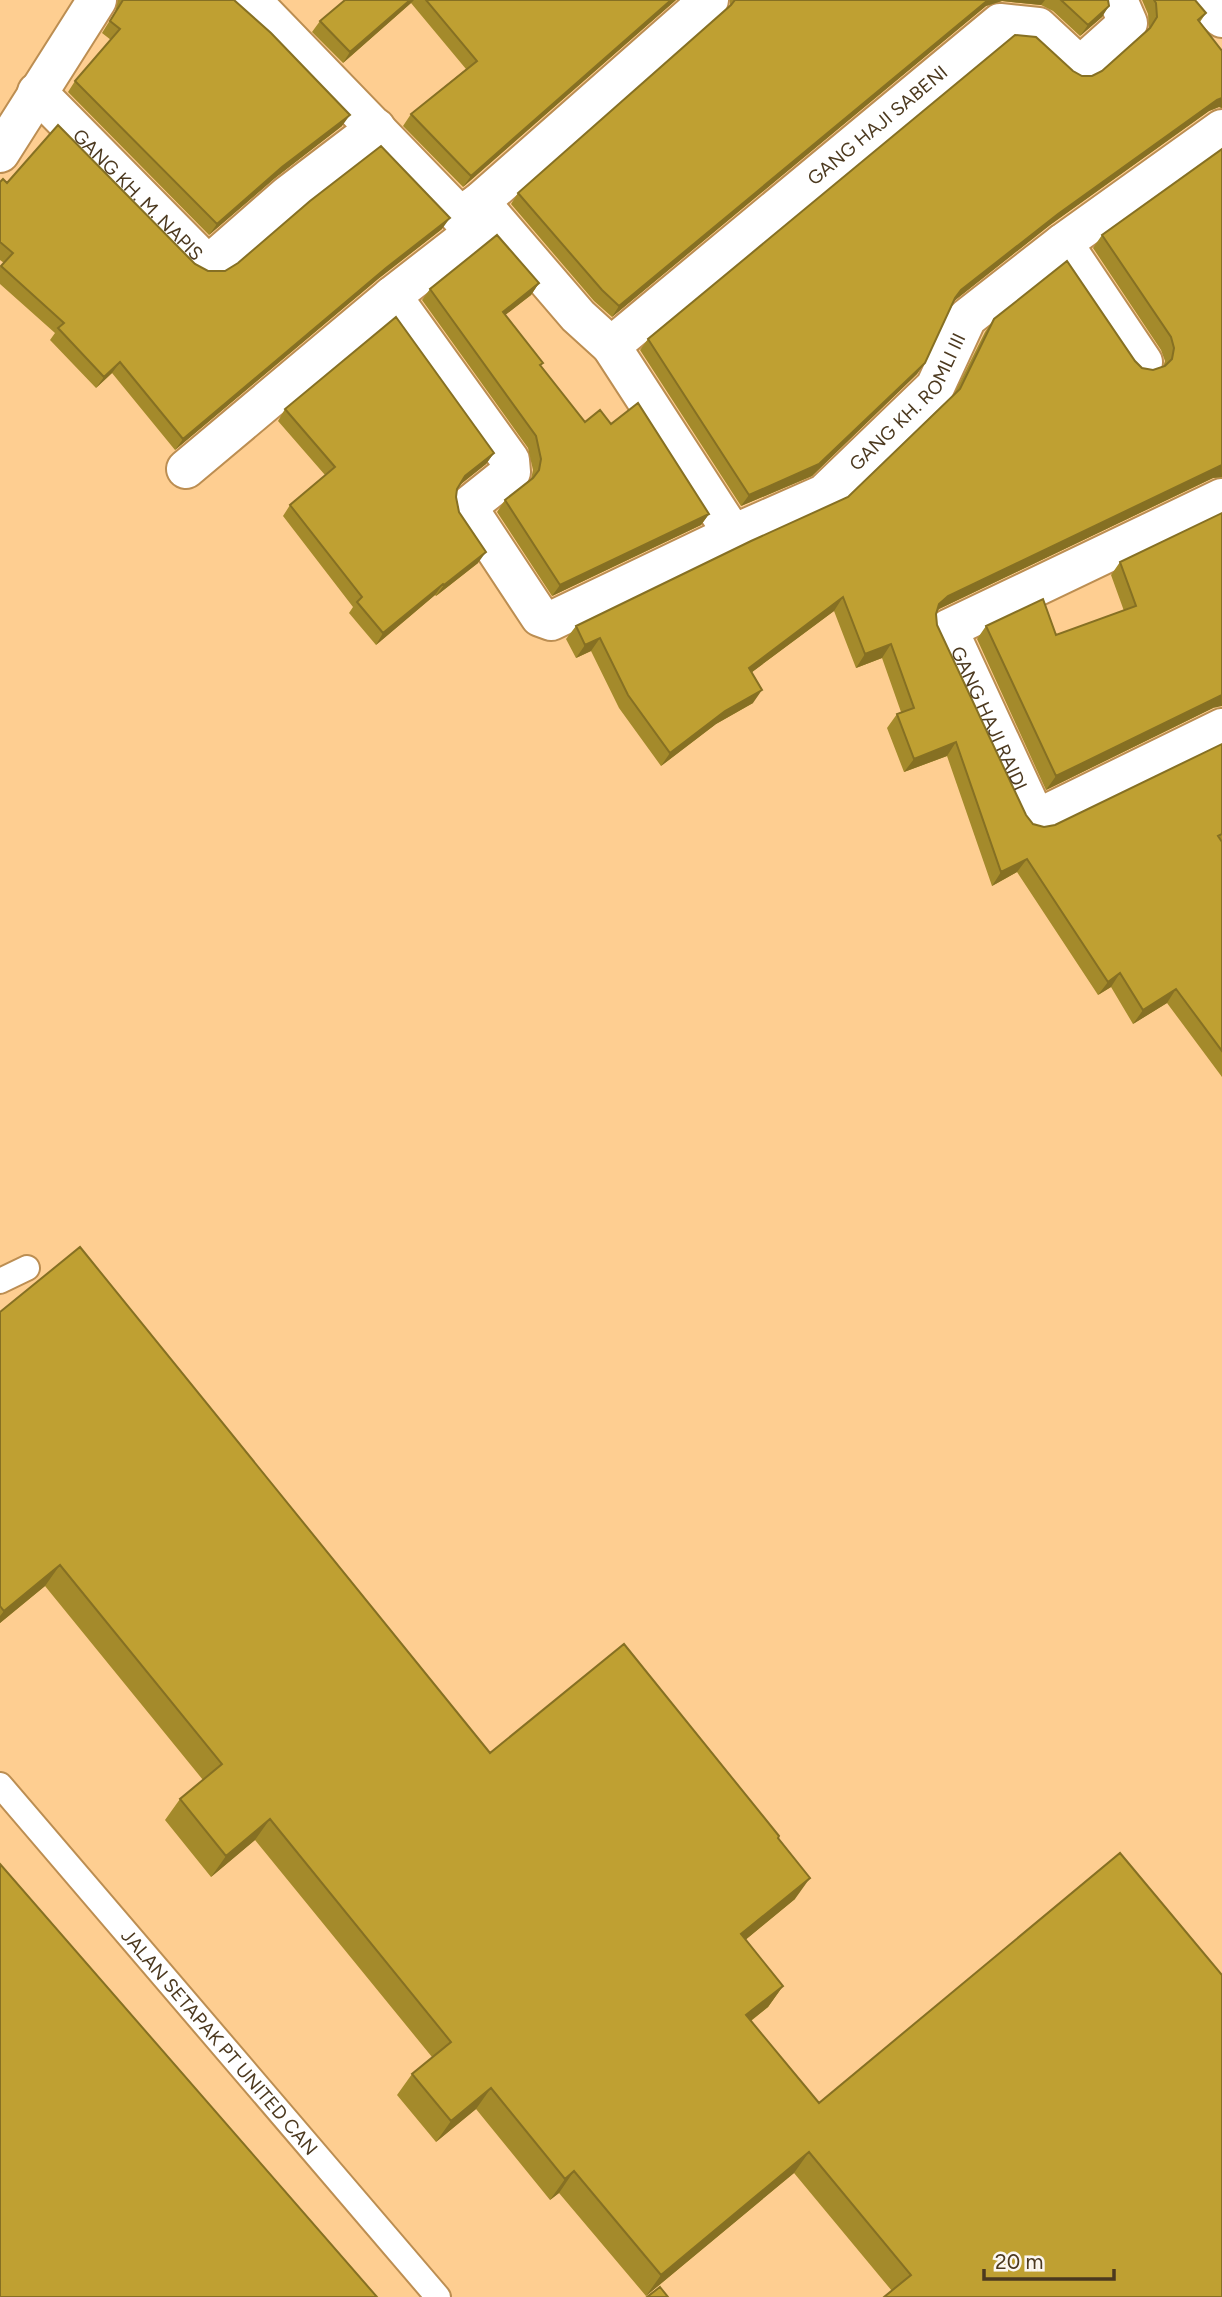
<svg xmlns="http://www.w3.org/2000/svg" width="1222" height="2297" viewBox="0 0 1222 2297" font-family="Figtree,sans-serif">
	<rect width="100%" height="100%" fill="#fece91"/>
	<g fill="none" stroke-linecap="round" stroke-linejoin="round">
		<!-- lane casing -->
		<g stroke="#bc8e52" stroke-width="28">
			<g id="lane">
				<path d="M0 1281 27 1268"/>
				<path id="s1" d="M0 1785 438 2297"/>
			</g>
		</g>
		<!-- street casing -->
		<g stroke="#bc8e52" stroke-width="42">
			<g id="street">
				<path d="M1205 0 1222 18"/>
				<path id="s2" d="M37 92 203 260 208 262 216 258 288 195 376 128"/>
				<path d="M0 153 97 0"/>
				<path d="M480 202 578 316 611 346 733 534"/>
				<path d="M460 216 480 202 709 0"/>
				<path d="M1063 243 1143 362"/>
				<path id="s3" d="M392 296 510 460 511 472 471 504 470 511 540 617 551 621 733 534 824 494 935 387 967 318 1063 243 1222 129"/>
				<path id="s4" d="M611 346 1000 23 1038 27 1080 66 1128 23 1118 0"/>
				<path d="M186 469 392 296 473 233 460 216 251 0"/>
				<path id="s5" d="M1222 498 948 629 1036 819 1222 728"/>
			</g>
		</g>
		<!-- lane -->
		<use href="#lane" stroke="#fff" stroke-width="24"/>
		<!-- street -->
		<use href="#street" stroke="#fff" stroke-width="38"/>
	</g>
	<!-- wall -->
	<path fill="#a48a2b" d="M118 0H234L342 126 275 178 209 235 68 92 75 81 111 40 102 33 115 12Z
		M345 0H676L463 187 403 126 411 114 466 69 411 3 343 63 312 32 320 21Z
		M730 0H1108L1102 17 1080 36 1053 11 1041 5 1002 1 986 6 612 317 594 301 511 204 518 193 730 7Z
		M1142 0H1195L1206 13 1200 22 1222 51V108L1219 107 1209 111 1050 225 954 301 917 374 812 476 741 506 640 350 648 339 1073 71 1082 76H1092L1102 71 1149 28 1148 14Z
		M1222 149V477L1213 478 939 609 936 614 937 625 1026 815 1033 824 1044 827 1055 825 1222 744V1077L1167 1003 1133 1024 1111 987 1098 995 1017 872 992 886 947 756 904 772 887 728 897 714 901 712 882 658 856 668 834 611 752 672 753 703 716 724 661 766 619 708 591 651 576 658 566 639 576 626 848 497 954 394 985 332 994 319 1135 361 1142 368 1153 370 1163 367 1165 361 1161 350 1093 248 1102 235Z
		M0 182 7 183 195 264 208 271H225L442 229 378 279 175 450 112 373 96 388 50 340 55 333 0 284V267L4 263 0 260Z
		M539 283 531 295 505 315 543 363 540 366 585 422 611 424 709 514 701 525 552 596 497 512 505 500 531 479 533 470 528 448 422 300 430 289Z
		M285 409 494 453 486 464 460 485 457 489 456 497 459 512 478 563 436 596 435 595 376 645 349 613 353 607 283 516 290 505 325 475 278 421Z
		M1120 562 1213 708 1046 790 977 639 986 626 1056 635 1124 611 1111 575Z
		M0 1312 490 1753 778 1838 795 1899 745 1940 783 1986 768 2007 751 2021 819 2103 1222 2297 892 2291 794 2173 646 2296 559 2193 550 2200 476 2109 436 2142 397 2095 412 2074 432 2057 255 1840 211 1877 165 1820 180 1799 203 1780 45 1586 0 1623Z"/>
	<!-- shaded-wall -->
	<path fill="#867023" d="M410 0H414L411 3 343 63 350 52Z
		M671 0H676L463 187 471 176Z
		M988 0H1045L1041 5 1002 1 986 6 612 317 619 306Z
		M1109 6 1102 17 1080 36 1088 25Z
		M1222 98V108L1219 107 1209 111 1050 225 954 301 947 309 961 290 1058 214 1217 100Z
		M350 115 342 126 275 178 209 235 217 224 282 167Z
		M450 218 442 229 378 279 175 450 183 439 386 268Z
		M539 283 531 295 495 323 503 312Z
		M120 362 112 373 96 388 104 377Z
		M925 363 917 374 812 476 741 506 749 495Z
		M494 453 486 464 457 487 465 476Z
		M1222 465V477L1213 478 939 609 930 617 939 604 948 596Z
		M709 514 701 525 552 596 560 585Z
		M486 552 478 563 436 596 444 585Z
		M443 584 435 595 376 645 383 633Z
		M843 597 834 611 740 681 749 668Z
		M600 638 591 651 576 658 585 645Z
		M891 644 882 658 856 668 865 654Z
		M762 690 753 703 716 724 661 766 670 753 725 711Z
		M1222 695V706L1213 708 1046 790 1056 776Z
		M956 742 947 756 904 772 914 759Z
		M1027 859 1017 872 992 886 1001 872Z
		M1120 973 1111 987 1098 995 1108 982Z
		M1176 989 1167 1003 1133 1024 1143 1010Z
		M60 1565 45 1586 0 1623V1616L4 1611Z
		M270 1819 255 1840 211 1877 226 1856Z
		M810 1878 795 1899 726 1956 741 1934Z
		M783 1986 768 2007 731 2036 746 2015Z
		M491 2088 476 2109 436 2142 451 2121Z
		M809 2152 794 2173 646 2296 661 2275Z
		M574 2171 559 2193 550 2200 565 2179Z"/>
	<!-- building -->
	<path fill="#bfa032" stroke="#867023" stroke-width="2" d="M123 0H234L271 33 350 115 282 167 217 224 75 81 120 29 110 21Z
		M345 0H410L350 52 320 21Z
		M426 0H671L471 176 411 114 477 61Z
		M735 0H988L619 306 602 290 518 193 731 5Z
		M1061 0H1108L1109 6 1088 25Z
		M1154 0H1195L1206 13 1198 20 1222 51V98L1217 100 1058 214 961 290 955 298 925 363 819 464 749 495 648 339 1015 35 1036 37 1073 71 1082 76H1092L1102 71 1150 28 1157 17 1156 3Z
		M58 125 195 264 208 271H225L238 263 310 201 381 146 450 218 386 268 183 439 120 362 104 377 58 328 64 323 1 266 13 253 0 242V182L3 179 7 183Z
		M1222 149V465L948 596 939 604 936 614 937 625 1026 815 1033 824 1044 827 1055 825 1222 744V834L1218 836 1222 842V1051L1176 989 1143 1010 1120 973 1108 982 1027 859 1001 872 956 742 914 759 897 714 914 708 891 644 865 654 843 597 749 668 762 690 725 711 670 753 628 695 600 638 585 645 576 626 751 541 848 497 960 389 994 319 1067 261 1135 361 1142 368 1153 370 1165 366 1172 359 1174 348 1171 337 1102 235Z
		M497 235 539 283 503 312 543 363 540 365 585 422 600 410 611 424 638 403 709 514 560 585 505 500 533 478 539 470 541 459 536 436 430 289Z
		M396 317 494 453 465 476 457 489 456 497 459 512 486 552 444 585 443 584 383 633 357 602 362 597 290 505 335 467 285 409Z
		M1222 513V695L1056 776 986 626 1043 599 1056 635 1136 606 1120 562Z
		M80 1247 490 1753 624 1644 779 1836 778 1838 810 1878 741 1934 783 1986 746 2015 819 2103 1120 1853 1222 1975V2297H884L911 2275 809 2152 661 2275 574 2171 565 2179 491 2088 451 2121 412 2074 451 2042 270 1819 226 1856 180 1799 222 1764 60 1565 4 1611 0 1606V1312Z
		M0 1864 377 2297H0Z
		M660 2287 668 2297H647Z"/>
	<g text-anchor="middle" stroke-width="6" stroke-linejoin="round" paint-order="stroke">
		<!-- street labels -->
		<g font-size="19" fill="#4c391f" stroke="#fcf7f1">
			<text dy="7" stroke="none"><textPath href="#s4" startOffset="346">GANG HAJI SABENI</textPath></text>
			<text dy="7" stroke="none"><textPath href="#s2" startOffset="144">GANG KH. M. NAPIS</textPath></text>
			<text dy="7" stroke="none"><textPath href="#s3" startOffset="838">GANG KH. ROMLI III</textPath></text>
			<text dy="7" stroke="none"><textPath href="#s5" startOffset="402">GANG HAJI RAIDI</textPath></text>
			<text dy="7" stroke="none"><textPath href="#s1" startOffset="338">JALAN SETAPAK PT UNITED CAN</textPath></text>
		</g>
	</g>
	<!-- scale -->
	<path d="M984 2269v10h130v-10" fill="none" stroke="#4c391f" stroke-width="3.5"/>
	<text x="995" y="2269" font-size="21" fill="#4c391f" stroke="#fcf7f1" stroke-width="5" paint-order="stroke">20 m</text>
</svg>
